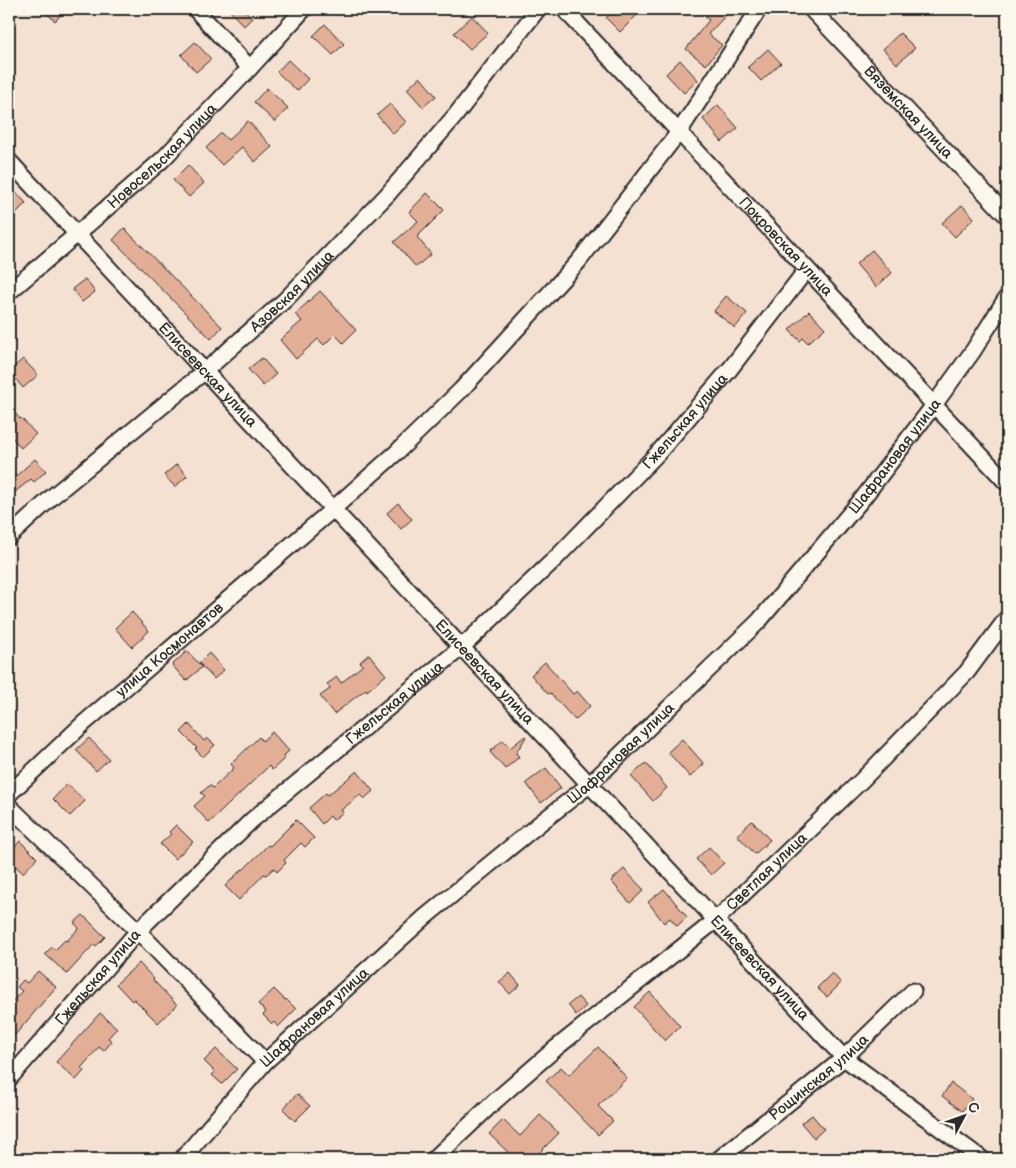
<svg xmlns="http://www.w3.org/2000/svg" width="1016" height="1168" viewBox="0 0 1016 1168" font-family="'Balsamiq Sans',sans-serif">
	<rect width="100%" height="100%" fill="#f4e1d2"/>
	<filter id="ink" filterUnits="userSpaceOnUse"><feTurbulence type="fractalNoise" baseFrequency=".02" numOctaves="2"/><feDisplacementMap in="SourceGraphic" scale="10" xChannelSelector="R" yChannelSelector="G"/><feConvolveMatrix kernelMatrix="1 2 1 2 8 2 1 2 1" color-interpolation-filters="sRGB"/></filter>
	<g filter="url(#ink)">
		<!-- building -->
		<path fill="#e3ae96" stroke="#2b2b2b" d="M42 9H67L55 21Z
			M228 9H244L252 18 244 26Z
			M615 9H633L638 14 620 32 606 18Z
			M696 9H732L708 34 722 45 706 65 686 49 709 20Z
			M472 16 488 33 470 49 454 33Z
			M325 24 344 44 333 55 313 36Z
			M900 33 915 48 897 64 883 49Z
			M195 42 211 59 196 72 181 55Z
			M768 49 781 63 761 81 748 67Z
			M288 60 308 79 297 91 277 72Z
			M680 60 698 80 684 93 666 74Z
			M420 77 436 96 423 107 407 89Z
			M267 88 288 108 275 122 254 102Z
			M390 104 406 122 393 134 377 115Z
			M718 105 738 128 722 142 703 119Z
			M248 121 272 147 255 162 242 147 222 165 206 148 221 133 228 140Z
			M188 165 204 183 189 197 173 180Z
			M9 185 26 203 9 220Z
			M427 193 444 210 417 237 431 254 416 267 394 242 418 221 409 212Z
			M962 205 974 218 955 237 942 223Z
			M124 228 222 327 211 339 113 240Z
			M872 250 892 273 876 287 856 264Z
			M85 279 95 292 82 302 72 289Z
			M320 291 356 330 343 343 335 334 324 345 318 339 296 359 280 340 302 321 295 314Z
			M726 296 747 313 735 328 714 311Z
			M809 311 825 328 808 343 803 338 800 341 789 330Z
			M262 358 276 374 263 386 248 369Z
			M23 359 38 375 23 388 9 371Z
			M9 406 20 419 21 418 36 434 21 448 9 434Z
			M35 459 46 471 34 482 31 479 9 497V470L15 477Z
			M177 464 187 476 175 487 164 475Z
			M398 503 412 519 401 529 387 513Z
			M132 612 149 631 132 647 115 628Z
			M187 651 202 667 186 681 172 665Z
			M209 653 224 670 214 679 199 663Z
			M369 654 386 675 367 691 366 689 334 714 320 696 330 689 327 684 337 677 341 683 363 665 360 662Z
			M545 662 573 694 577 691 590 706 575 720 550 693 548 694 531 675Z
			M189 724 204 741 207 738 215 745 203 757 195 749 197 748 181 732Z
			M272 732 289 751 283 756 285 758 272 770 269 766 209 823 194 806 205 796 201 793 210 785 213 788 234 768 231 764 259 737 262 741Z
			M525 736 526 737 516 753 519 757 505 769 490 752 503 740 510 748Z
			M89 738 109 759 96 771 76 750Z
			M682 739 704 764 690 777 668 752Z
			M646 763 667 788 653 801 631 776Z
			M546 768 561 788 541 803 526 783Z
			M357 771 373 791 364 799 360 795 341 810 343 812 333 820 330 816 322 824 309 808 326 793 328 795Z
			M67 784 85 801 70 816 53 799Z
			M296 820 314 838 305 847 301 843 284 860 286 863 277 872 274 868 266 875 264 874 239 900 225 886 242 869 243 870 268 845 270 846Z
			M752 821 770 840 755 854 737 835Z
			M176 825 193 842 175 859 160 844 171 834 169 832Z
			M20 841 37 858 23 873 9 860V853Z
			M709 847 724 863 711 875 696 859Z
			M624 869 644 890 630 903 611 881Z
			M664 889 687 917 677 926 670 918 664 923 648 902Z
			M83 915 105 937 96 946 94 944 67 974 45 954 52 947 55 950 65 940 67 941 79 928 74 923Z
			M139 963 154 979 153 980 177 1005 158 1023 134 999 132 1001 116 984Z
			M38 971 56 987 9 1042V1005L22 991 17 987 23 980 27 983Z
			M510 973 520 985 510 994 499 982Z
			M832 973 841 983 827 997 817 988Z
			M274 989 285 1000 286 999 296 1009 278 1027 274 1022 272 1024 263 1015 266 1012 258 1004Z
			M650 992 680 1026 665 1041 634 1007Z
			M578 997 586 1006 576 1015 568 1005Z
			M100 1013 117 1028 108 1038 112 1041 104 1051 99 1047 81 1068 84 1071 76 1080 56 1062Z
			M598 1047 627 1078 598 1106 613 1121 598 1135 546 1081 561 1067 569 1075Z
			M216 1049 237 1069 222 1084 212 1075 215 1072 204 1061Z
			M951 1083 972 1099 962 1111 942 1096Z
			M297 1094 310 1106 295 1121 283 1109Z
			M540 1115 559 1133 533 1159H515L489 1134 503 1120 520 1136Z
			M812 1115 824 1129 814 1138 801 1123Z"/>
		<g fill="none" stroke-linecap="round" stroke-linejoin="round">
			<!-- minor casing -->
			<g stroke="#2b2b2b" stroke-width="19">
				<g id="minor">
					<path d="M195 9 250 68"/>
					<path id="s1" d="M564 9 1007 483"/>
					<path id="s2" d="M811 9 1007 216"/>
					<path id="s3" d="M9 161 844 1058 982 1159"/>
					<path id="s4" d="M9 292 77 234 162 160 250 68 304 9"/>
					<path id="s5" d="M9 537 53 496 205 371 285 300 387 195 455 116 538 9"/>
					<path id="s6" d="M9 794 83 724 333 509 397 452 461 390 578 262 679 132 759 9"/>
					<path d="M9 806 138 931 265 1062"/>
					<path id="s7" d="M9 1079 138 931 252 820 462 647 557 557 658 453 730 369 807 269"/>
					<path id="s8" d="M182 1159 265 1062 425 917 539 824 589 785 759 621 863 498 934 405 973 351 1007 297"/>
					<path id="s9" d="M434 1159 495 1101 556 1048 716 920 862 780 967 672 1007 618"/>
					<path id="s10" d="M719 1159 844 1058 913 991"/>
				</g>
			</g>
			<!-- minor -->
			<use href="#minor" stroke="#fbf7ec" stroke-width="15"/>
		</g>
	</g>
	<g text-anchor="middle" stroke-width="4" stroke-linejoin="round" paint-order="stroke">
		<!-- street labels -->
		<g font-size="15" fill="#2b2b2b" stroke="#fbf7ec">
			<text dy="5" stroke="none"><textPath href="#s2" startOffset="142">Вяземская улица</textPath></text>
			<text dy="5" stroke="none"><textPath href="#s4" startOffset="205">Новосельская улица</textPath></text>
			<text dy="5" stroke="none"><textPath href="#s1" startOffset="325">Покровская улица</textPath></text>
			<text dy="5" stroke="none"><textPath href="#s5" startOffset="375">Азовская улица</textPath></text>
			<text dy="5" stroke="none"><textPath href="#s3" startOffset="292">Елисеевская улица</textPath></text>
			<text dy="5" stroke="none"><textPath href="#s7" startOffset="945">Гжельская улица</textPath></text>
			<text dy="5" stroke="none"><textPath href="#s8" startOffset="1004">Шафрановая улица</textPath></text>
			<text dy="5" stroke="none"><textPath href="#s6" startOffset="216">улица Космонавтов</textPath></text>
			<text dy="5" stroke="none"><textPath href="#s3" startOffset="698">Елисеевская улица</textPath></text>
			<text dy="5" stroke="none"><textPath href="#s7" startOffset="540">Гжельская улица</textPath></text>
			<text dy="5" stroke="none"><textPath href="#s8" startOffset="599">Шафрановая улица</textPath></text>
			<text dy="5" stroke="none"><textPath href="#s9" startOffset="440">Светлая улица</textPath></text>
			<text dy="5" stroke="none"><textPath href="#s3" startOffset="1102">Елисеевская улица</textPath></text>
			<text dy="5" stroke="none"><textPath href="#s7" startOffset="135">Гжельская улица</textPath></text>
			<text dy="5" stroke="none"><textPath href="#s8" startOffset="194">Шафрановая улица</textPath></text>
			<text dy="5" stroke="none"><textPath href="#s10" startOffset="129">Рощинская улица</textPath></text>
		</g>
	</g>
	<!-- margin -->
	<rect width="1016" height="1168" fill="none" stroke="#fbf7ec" stroke-width="30"/>
	<rect x="15" y="15" width="986" height="1138" fill="none" stroke="#2b2b2b" stroke-width="2" filter="url(#ink)"/>
	<!-- north arrow -->
	<g transform="translate(964 1116) rotate(49)" stroke="#fbf7ec" stroke-width="4" paint-order="stroke">
	<path d="M0-4L9 19L0 12L-9 19Z" fill="#2b2b2b"/>
	<text y="-8" font-size="14" font-weight="bold" text-anchor="middle" fill="#2b2b2b">С</text>
	</g>
</svg>
